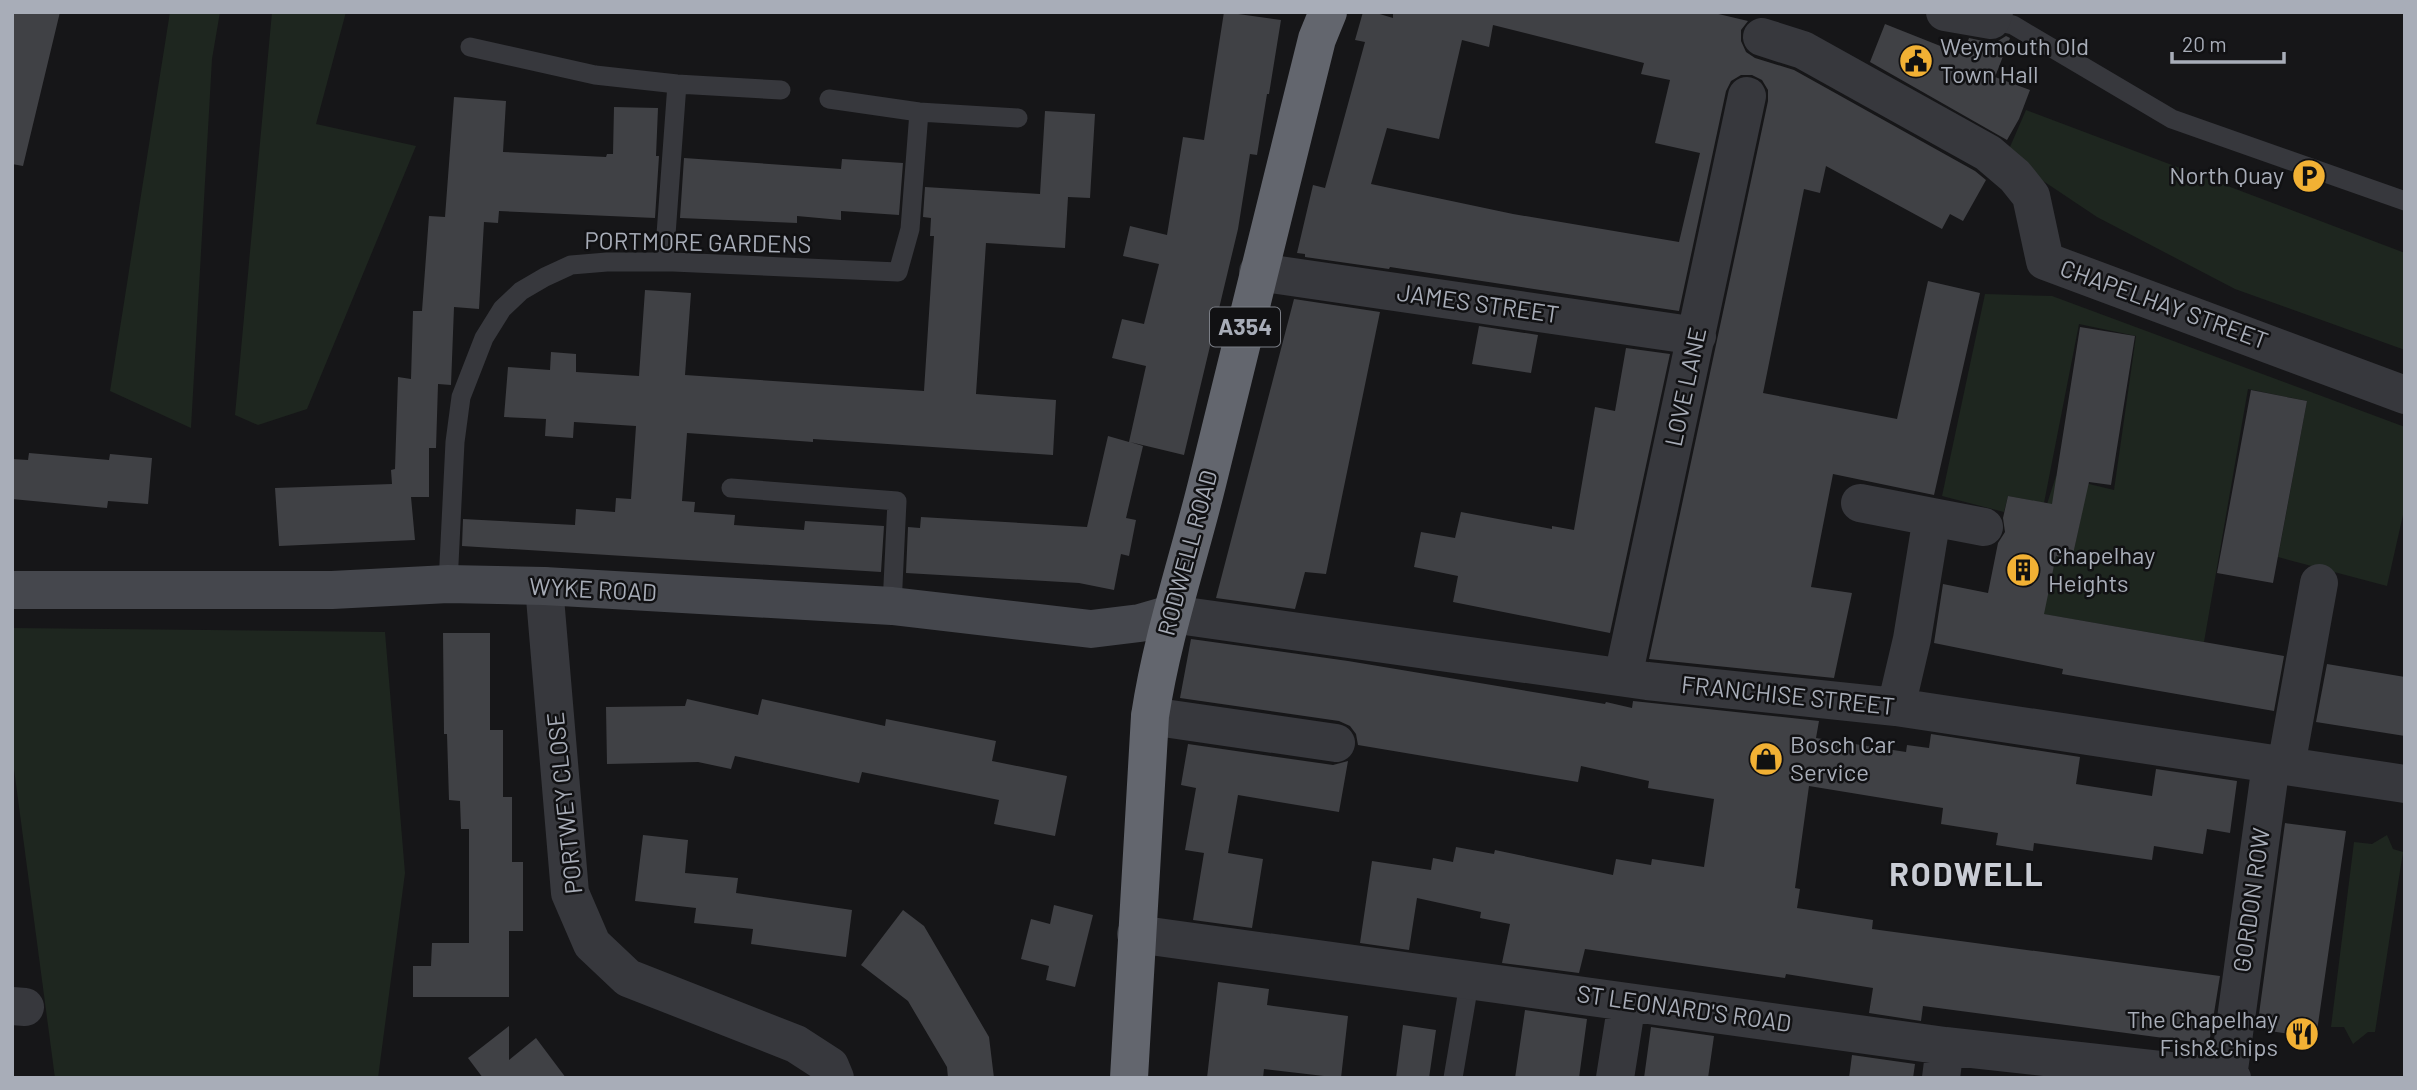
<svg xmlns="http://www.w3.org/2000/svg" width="2417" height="1090" viewBox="0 0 2417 1090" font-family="Barlow,sans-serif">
	<rect width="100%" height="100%" fill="#161618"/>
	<!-- green -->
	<path fill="#1e261f" d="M170 12H220L212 59 191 428 110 391Z
		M272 12H346L316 124 416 146 307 409 258 425 235 415Z
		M2026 110 2405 253V350L2235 289 2097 217 2006 156Z
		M1985 294 2052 296 2405 427V506L2387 586 2278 557 2307 401 2248 389 2204 642 2043 614 2056 556 2072 559 2082 512 2047 504 2056 476 2114 490 2136 336 2079 324 2044 503 2008 496 2004 512 1942 496Z
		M12 628 385 632 405 873 378 1078H55L12 754Z
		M2387 835 2393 849 2403 852 2375 1032H2368L2353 1044 2344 1027H2331L2354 842 2372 844Z"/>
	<!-- building -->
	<path fill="#404145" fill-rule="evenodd" d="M12 12H60L23 166 12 164Z
		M1224 12 1281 20 1269 94H1267L1257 155 1250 154 1238 229 1184 455 1130 442 1143 446 1126 518 1136 520 1129 556 1121 554 1114 590 1079 583 906 573 908 527 920 528 921 517 1087 527 1108 436 1129 442 1146 366 1112 358 1122 319 1144 324 1159 264 1123 256 1130 226 1167 235 1183 137 1204 140Z
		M1363 12H1373L1393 18V12H1710L1748 21 1741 30V41L1746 52 1755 58 1794 70 1975 171 1986 180 1963 221 1950 214 1942 229 1826 166 1820 193 1804 189 1763 393 1897 419 1928 281 1980 293 1934 495 1833 474 1811 587 1852 593 1834 678 1649 659 1768 101V90L1762 80 1752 75H1741L1731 81 1726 91 1679 311 1390 267 1389 269 1305 257V254L1297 253 1313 185 1325 188 1365 42 1355 40ZM1493 25 1644 63 1641 74 1670 80 1655 143 1700 153 1679 242 1513 214 1371 184 1387 128 1439 139 1462 40 1489 47Z
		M1885 24 1963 55 1969 38 1988 42 1998 41 2006 36 2010 38 1995 77 2030 90 2019 119 2007 140 1870 62Z
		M454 97 506 101 503 152 606 157 607 154H613L614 107 658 108 656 156H659L655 218 499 211 498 223 484 222 479 309 454 307 451 385 438 384 436 448H429V497H411L415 540 279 546 275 488 392 484 391 470 395 469 398 377 411 379 413 311H422L429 216 445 217Z
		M1045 111 1095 114 1090 198 1068 197 1065 248 986 243 976 394 1056 400 1053 455 813 439V442L687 433 682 501 695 502 694 512 735 515 734 525 804 530 805 521 884 526 881 572 462 546 463 519 575 525 576 509 615 512 616 498 631 499 636 426 574 422 573 438 545 436 546 419 504 417 508 367 550 370 551 352 576 354V372L639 376 645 290 691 293 685 375 924 391 934 236H930L931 218 923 217 925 187 1040 194Z
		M684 158 841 169 842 159 903 163 899 215 841 211V220L797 216V223L680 218Z
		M1294 299 1380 312 1326 574 1305 572 1295 609 1216 598Z
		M1479 326 1538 335 1531 373 1472 364Z
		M2080 327 2135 336 2111 485 2089 482 2072 559 2056 556 2044 614 2284 656 2274 711 2062 674 2063 669 1934 643 1943 584 1988 593 1998 543 2005 532 2003 518 2008 496 2052 504Z
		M1626 348 1670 354 1610 633 1453 602 1458 576 1414 567 1421 532 1455 538 1461 512 1552 529V526L1574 530 1595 407 1615 411Z
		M2251 390 2307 401 2273 583 2217 573Z
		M29 453 109 460 110 454 152 458 148 504 108 501 107 508 12 499V459L28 460Z
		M443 633H490V730H503V797H512V862H523V931H509V997H413V966H431L432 943H469V829H461L460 801 449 800 447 734H444Z
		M1191 639 1348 661 1605 704 1606 702 1632 708 1633 701 1819 721 1816 738 1906 752 1907 745 1929 748 1931 734 2080 757 2076 784 2152 796 2156 769 2237 781 2230 833 2207 829 2203 854 2154 846 2152 860 2034 843 2033 851 1996 845 1998 833 1941 824 1943 808 1809 786 1795 888 1800 889 1797 908 1873 920 1872 929 2220 976 2209 1044 1923 1006 1921 1021 1869 1013 1873 988 1786 974 1785 978 1585 949 1579 973 1502 963 1510 924 1480 918 1481 912 1417 898 1409 950 1360 943 1372 861 1431 870 1433 858 1453 862 1456 847 1494 854 1495 850 1613 875 1616 859 1651 865 1652 859 1704 867 1714 799 1648 788 1649 781 1581 766 1578 782 1358 745 1356 734 1350 726 1339 721 1180 698Z
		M2327 664 2405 677V736L2316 722Z
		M687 699 758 715 762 699 885 726 886 719 996 741 992 761 1067 776 1055 836 994 824 999 800 862 772 859 783 735 756 731 769 698 762 607 764 606 707 685 706Z
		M1188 744 1333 765 1348 761 1339 812 1238 795 1228 853 1263 859 1252 928 1193 920 1204 853 1185 850 1196 788 1181 785Z
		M2285 823 2346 831 2316 1038 2257 1029Z
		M643 835 688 840 685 873 738 878 736 893 852 910 846 957 751 944 753 929 694 923 696 908 635 901Z
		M1054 905 1093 915 1075 987 1046 980 1049 966 1021 959 1031 919 1050 924Z
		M903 910 924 926 989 1037 994 1078H948L947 1067 908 1001 861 965Z
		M1218 982 1269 989 1267 1005 1348 1016 1341 1078 1264 1069 1263 1078H1207Z
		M1525 1010 1587 1019 1579 1078H1515Z
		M1403 1025 1436 1030 1429 1078H1396Z
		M509 1026V1060L536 1038 566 1078H483L468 1058Z
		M1651 1027 1714 1036 1708 1078H1644Z
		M1852 1055 1915 1064 1913 1078H1849Z"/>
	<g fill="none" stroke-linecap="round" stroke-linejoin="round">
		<!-- lane -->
		<path stroke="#37383d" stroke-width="19" d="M1991 20 2013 25 2172 119 2405 201
			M470 47 595 75 677 84 781 90
			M829 99 919 112 1018 118
			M664 262 677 84
			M731 488 897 501 892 606
			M448 584 455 442 461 397 484 338 502 309 521 291 545 277 571 265 607 262H673L898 272 910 229 919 112
			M1453 1078 1470 978"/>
		<!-- street -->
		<path stroke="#37383d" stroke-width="38" d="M1945 12 1991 20 1994 12
			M1762 37 1803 50 1988 153 2015 176 2031 196 2045 261 2405 395
			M1258 272 1697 336
			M1860 503 1932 517 1912 639 1896 707
			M1932 517 1984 527
			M544 586 570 893 592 944 628 978 796 1044 830 1066 835 1078
			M1171 614 1647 681 1896 707 2405 784
			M1623 677 1747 96
			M1150 716 1336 743
			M2286 766 2319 583
			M1136 934 1945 1046 2232 1078
			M12 1006 25 1007
			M2228 1077 2271 764
			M1615 1078 1627 1002
			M1941 1078 1945 1046"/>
		<!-- secondary -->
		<path stroke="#45474d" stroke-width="38" d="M12 590H332L448 584 544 586 892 606 1091 629 1140 623 1171 614"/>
		<!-- highway -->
		<path stroke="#63666e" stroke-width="38" d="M1129 1078 1150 716C1162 637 1188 561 1207 484 1244 335 1280 187 1317 39L1328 12"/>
	</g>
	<!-- icons -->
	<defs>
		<g id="civic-disc" transform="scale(1.75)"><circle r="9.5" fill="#f2b134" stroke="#111113"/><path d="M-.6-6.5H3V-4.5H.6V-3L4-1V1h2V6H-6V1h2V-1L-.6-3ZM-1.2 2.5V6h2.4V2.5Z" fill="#111"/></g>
		<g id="parking-disc" transform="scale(1.75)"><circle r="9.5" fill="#f2b134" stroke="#111113"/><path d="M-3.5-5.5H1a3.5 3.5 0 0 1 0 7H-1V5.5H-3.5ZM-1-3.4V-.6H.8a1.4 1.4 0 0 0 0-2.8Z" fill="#111"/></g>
		<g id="building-disc" transform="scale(1.75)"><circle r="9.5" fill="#f2b134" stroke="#111113"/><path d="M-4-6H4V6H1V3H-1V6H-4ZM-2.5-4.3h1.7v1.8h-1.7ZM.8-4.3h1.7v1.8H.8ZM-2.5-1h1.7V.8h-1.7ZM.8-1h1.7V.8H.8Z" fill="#111"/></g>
		<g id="shop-disc" transform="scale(1.75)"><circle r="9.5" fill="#f2b134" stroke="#111113"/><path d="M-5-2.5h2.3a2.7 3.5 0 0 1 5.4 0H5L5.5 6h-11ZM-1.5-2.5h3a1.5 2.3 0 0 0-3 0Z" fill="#111"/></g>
		<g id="restaurant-disc" transform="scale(1.75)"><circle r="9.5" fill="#f2b134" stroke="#111113"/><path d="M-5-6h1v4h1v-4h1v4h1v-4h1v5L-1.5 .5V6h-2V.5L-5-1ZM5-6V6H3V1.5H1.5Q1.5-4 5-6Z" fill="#111"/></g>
	</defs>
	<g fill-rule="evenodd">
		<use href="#civic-disc" x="1916" y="61"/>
		<use href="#parking-disc" x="2309" y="176"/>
		<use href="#building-disc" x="2023" y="570"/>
		<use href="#shop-disc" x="1766" y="759"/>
		<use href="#restaurant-disc" x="2302" y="1034"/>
	</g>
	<g text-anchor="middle" stroke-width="5" stroke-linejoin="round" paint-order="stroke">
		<!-- shield labels -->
		<rect fill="#111113" stroke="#7b7e86" stroke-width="2" x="1210" y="307.5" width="70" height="39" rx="5"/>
		<g font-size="23" font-weight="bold" fill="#a8adb8">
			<text x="1245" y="335">A354</text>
		</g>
		<!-- poi labels -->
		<g font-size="24" fill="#a8adb8" stroke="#111113" text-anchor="start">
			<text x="1940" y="55">Weymouth Old<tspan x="1940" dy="28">Town Hall</tspan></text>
			<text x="2284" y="184" text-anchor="end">North Quay</text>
			<text x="2048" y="564">Chapelhay<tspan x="2048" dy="28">Heights</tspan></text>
			<text x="1790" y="753">Bosch Car<tspan x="1790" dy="28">Service</tspan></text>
			<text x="2278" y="1028" text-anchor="end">The Chapelhay<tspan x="2278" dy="28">Fish&amp;Chips</tspan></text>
		</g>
		<!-- street labels -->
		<g font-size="24" fill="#a8adb8" stroke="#111113">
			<text transform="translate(698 243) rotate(1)" y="8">PORTMORE GARDENS</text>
			<text transform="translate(1478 304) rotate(8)" y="8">JAMES STREET</text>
			<text transform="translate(2164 305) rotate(20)" y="8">CHAPELHAY STREET</text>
			<text transform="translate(1686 387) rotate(-78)" y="8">LOVE LANE</text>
			<text transform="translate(1188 553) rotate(-75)" y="8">RODWELL ROAD</text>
			<text transform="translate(593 590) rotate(3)" y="8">WYKE ROAD</text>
			<text transform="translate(1788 696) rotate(6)" y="8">FRANCHISE STREET</text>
			<text transform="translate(565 803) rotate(-96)" y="8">PORTWEY CLOSE</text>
			<text transform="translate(2252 900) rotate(-82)" y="8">GORDON ROW</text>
			<text transform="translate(1684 1009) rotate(8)" y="8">ST LEONARD'S ROAD</text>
		</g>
		<!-- district labels -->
		<g font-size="32" font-weight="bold" letter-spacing="2" fill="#c9ccd4" stroke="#111113">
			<text x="1967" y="886">RODWELL</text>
		</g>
	</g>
	<!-- border -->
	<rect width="2417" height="1090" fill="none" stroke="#a8adb8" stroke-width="28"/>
	<!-- scale -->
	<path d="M2172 52v10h112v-10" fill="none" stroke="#a8adb8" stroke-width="3.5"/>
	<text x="2182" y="52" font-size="21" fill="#a8adb8" stroke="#111113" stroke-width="5" paint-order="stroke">20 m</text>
</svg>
